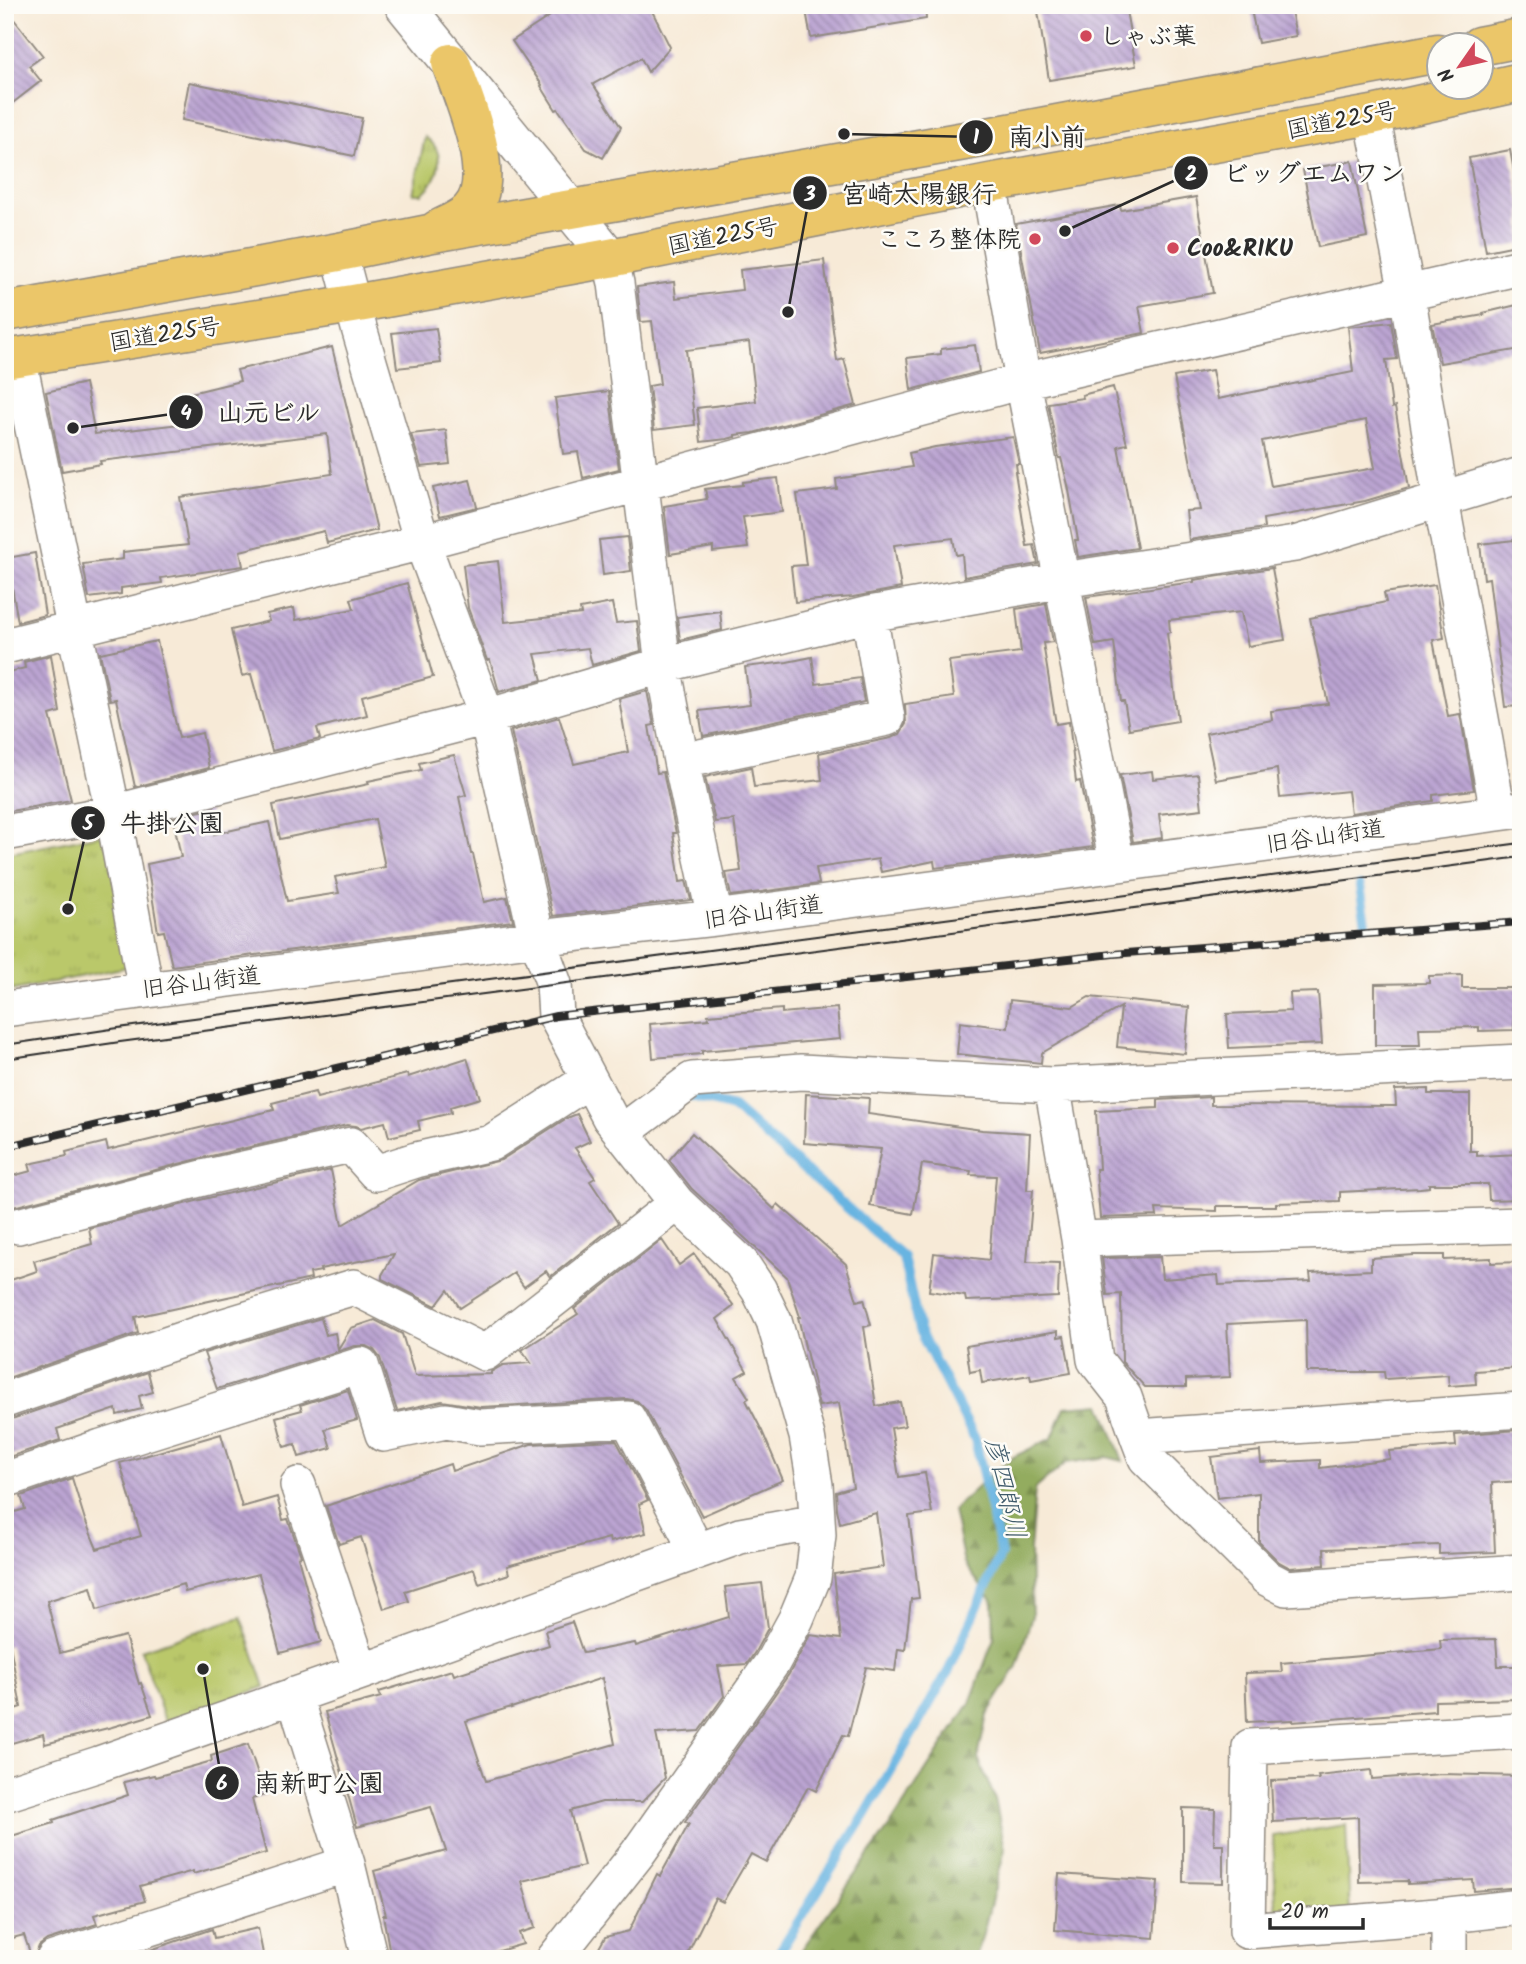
<svg xmlns="http://www.w3.org/2000/svg" width="1526" height="1964" viewBox="0 0 1526 1964" font-family="Kalam,'Klee One',sans-serif">
	<defs>
		<pattern id="grass-tufts" width="24" height="20" patternUnits="userSpaceOnUse" patternTransform="scale(1.75)"><rect width="24" height="20" fill="#bac86a"/><path d="M3 7l-1-3M5 7V3M7 7l1-3M15 17l-1-3M17 17v-4M19 17l1-3" fill="none" stroke="#a0ac5c"/></pattern>
		<pattern id="forest-firs" width="22" height="20" patternUnits="userSpaceOnUse" patternTransform="scale(1.75)"><rect width="22" height="20" fill="#93ac5e"/><path d="M5 1l3.5 6h-7zM16 11l3.5 6h-7z" fill="#788c4e"/></pattern>
		<pattern id="building-back-hatch" width="6" height="6" patternUnits="userSpaceOnUse" patternTransform="scale(1.75)"><rect width="6" height="6" fill="#bba4d2"/><path d="M-1 5l2 2M0 0l6 6M5-1l2 2" fill="none" stroke="#9886ab"/></pattern>
	</defs>
	<rect width="100%" height="100%" fill="#fdfcf7"/>
	<filter id="ink" filterUnits="userSpaceOnUse"><feTurbulence type="fractalNoise" baseFrequency=".0143" numOctaves="2"/><feDisplacementMap in="SourceGraphic" scale="14" xChannelSelector="R" yChannelSelector="G"/><feConvolveMatrix kernelMatrix="1 2 1 2 8 2 1 2 1" color-interpolation-filters="sRGB"/></filter>
	<filter id="wash" filterUnits="userSpaceOnUse"><feTurbulence type="fractalNoise" baseFrequency=".00686" numOctaves="4" result="noise"/><feDisplacementMap in="SourceGraphic" scale="28" xChannelSelector="R" yChannelSelector="G"/><feGaussianBlur stdDeviation="1.57" result="paint"/><feColorMatrix in="noise" values="0 0 0 0 0 0 0 0 0 0 0 0 0 0 0 0 0 1.4 0 .05"/><feComposite in="paint" operator="in"/></filter>
	<g filter="url(#wash)">
		<rect width="100%" height="100%" fill="#f7ead7"/>
		<!-- grass -->
		<path fill="url(#grass-tufts)" stroke="#727a4a" stroke-width="2" d="M425 137C448 152 439 179 422 194H413Z
			M115 832 142 964 5 992V854Z
			M241 1617 265 1687 165 1721 141 1650Z
			M1346 1825 1350 1918 1277 1927 1273 1836Z"/>
		<!-- forest -->
		<path fill="url(#forest-firs)" stroke="#5f6c44" stroke-width="2" d="M1101 1404 1123 1461 1107 1457 1066 1463 1035 1489 1030 1550 1032 1616 1017 1666 987 1715 978 1758 995 1799 1005 1849 982 1937 974 1959H798L803 1948 889 1827 970 1703 994 1638 993 1603 964 1563 953 1510 986 1479 1013 1457 1052 1438 1065 1407Z"/>
		<g fill="none" stroke-linecap="round" stroke-linejoin="round">
			<!-- stream -->
			<path stroke="#68b4e1" stroke-width="10" d="M1360 886 1366 923
				M688 1095 733 1107 903 1257 919 1330 975 1439 1001 1554 949 1670 867 1812 775 1959"/>
		</g>
		<g id="blocks">
			<!-- building -->
			<path fill="url(#building-back-hatch)" fill-rule="evenodd" d="M543 5H649L670 47 648 72 641 58 593 84 621 127 603 158 586 149 558 109 556 110 541 86 542 85 512 41 550 16Z
				M805 5H925L926 19 811 38Z
				M1037 5H1125L1136 66 1049 80Z
				M1250 5H1290L1296 36 1258 43Z
				M5 8 43 56 29 66 41 81 5 109Z
				M189 82 362 118 354 156 182 120Z
				M1510 150 1521 207V244L1486 251 1469 158Z
				M1352 161 1367 237 1318 247 1303 170Z
				M1196 197 1213 293 1139 306 1144 333 1040 353 1016 224 1120 205 1121 210Z
				M824 260 837 361 844 359 856 405 753 433 735 435V437L727 439 701 442 697 408 756 401 749 342 686 350 695 425 654 430 649 386 660 384 652 321 641 322 637 287 674 282 676 298 742 290 740 270Z
				M1521 304V349L1440 363 1432 324 1484 315 1483 313Z
				M1391 322 1397 359 1386 360 1392 408 1395 407 1409 488 1365 501 1263 519 1264 528 1189 540 1186 511 1200 510 1174 377 1212 370 1218 399 1353 372 1348 327ZM1366 420 1375 468 1271 486 1262 441Z
				M436 328 441 363 397 368 392 333Z
				M975 345 979 372 911 390 907 358 941 354V349Z
				M332 347 377 530 327 543 324 531 240 551 243 566 161 578 162 583 121 588V594L89 598 83 564 123 559V552L188 545 180 497 332 474 327 434 100 461 101 464 62 471 46 392 85 383 95 434 189 423 183 395 240 381 237 370Z
				M1113 387 1127 444 1118 446 1137 548 1078 557 1075 540H1078L1068 485 1061 458H1059L1048 403 1083 398 1082 395Z
				M609 391 619 469 583 478 578 452 563 454 555 398Z
				M446 430 450 464 421 467 411 434Z
				M1013 437 1019 464H1016L1017 472H1015L1027 546 1034 545 1038 564 964 577 962 554 956 555 953 538 894 545 901 588 853 597 795 602 791 566 806 565 797 494 837 489 836 479 912 467 909 453 935 447Z
				M778 478 782 512 743 517 748 548 713 552V547L670 554 664 506 707 499 705 489 743 485V482Z
				M470 480 477 507 440 516 433 488Z
				M627 537 631 571 603 575 599 540Z
				M1514 540 1521 596V706L1505 707 1489 578 1484 579 1480 544Z
				M35 553 45 615 18 622 7 558Z
				M498 561 505 622 581 614 580 609 612 603 616 623 637 621 641 651 592 665 588 648 535 654 542 680 499 692 490 660H487L468 608 463 565Z
				M1272 568 1285 640 1248 646 1241 612 1169 620 1170 632 1167 633 1178 721 1129 729 1124 701H1121L1114 642 1095 645 1086 597 1194 582V580Z
				M407 583 433 677 362 696 367 715 317 728 320 739 272 751 251 674 242 676 231 630 269 621 267 614 294 608 296 620 354 609 351 599Z
				M1435 585 1444 638 1433 640 1448 716 1460 714 1474 790 1433 795V801L1351 813 1348 791 1280 798 1277 769 1216 780 1206 733 1272 720 1271 711 1328 704 1310 618 1386 602 1384 593Z
				M1046 604 1053 642 1043 643 1056 724 1069 722 1076 782 1080 781 1093 847 935 868 934 861 881 872 878 859 816 868 819 884 731 896 726 873 741 871 734 820 715 822 705 777 751 767 754 787 822 780 819 753 891 738 900 734 906 724 905 704 954 697 949 661 1021 652 1016 609Z
				M720 611 722 630 680 640 677 617Z
				M157 641 179 738 202 733 209 768 135 787 116 699 110 700 100 653Z
				M51 655 60 712 50 715 71 800 5 812V673L25 668 24 662Z
				M812 657 816 684 860 678 864 702 703 736 699 711 750 705 745 667 787 662Z
				M647 691 654 725 649 726 657 773 663 772 676 833H673L680 882 686 881 691 900 553 916 511 731 559 717 574 764 628 752 619 699Z
				M454 755 466 795 459 797 471 854H473L484 902 507 897 513 921 172 966 164 931 158 932 147 864 181 857 173 818 209 809 214 834 269 822 287 901 339 893 335 877 385 867 375 819 280 839 273 805 369 784 368 781 421 770 419 763Z
				M1152 771 1153 779 1198 774 1202 809 1159 814 1162 838 1133 842 1120 775Z
				M1462 975V988H1521V1019H1514V1030L1479 1031V1027L1419 1028 1420 1045H1375V984L1429 983V976Z
				M1318 992 1322 1044 1229 1048 1227 1014 1291 1011 1290 993Z
				M1089 997 1189 1007 1185 1054 1117 1047 1121 1007 1042 1053 1041 1063 957 1054 960 1022 1008 1028 1010 1000 1072 1007Z
				M837 1008 840 1039 702 1051V1054L653 1058 650 1024 709 1019 708 1015 782 1009V1013Z
				M467 1058 480 1098 450 1107 451 1113 418 1121 420 1130 389 1137 385 1122 361 1128 356 1126 347 1125 202 1158 13 1207 5 1210V1178L31 1171 29 1164 67 1156 66 1152 106 1142 108 1150 274 1110 272 1103 315 1092 317 1098 407 1074 408 1077Z
				M1428 1089V1094H1470V1151H1477V1156L1521 1154V1199L1489 1200 1488 1184H1429V1187L1420 1188 1340 1192V1201L1276 1203V1206H1217V1211L1156 1209 1157 1216 1100 1218 1096 1169H1099L1096 1111 1158 1108V1100L1211 1097V1105L1396 1106 1395 1090Z
				M806 1094 869 1098 868 1114 982 1130 1030 1133 1027 1190H1033L1027 1262 1059 1263 1058 1297 966 1301 965 1296 929 1291 934 1253 989 1260 996 1176 970 1175 971 1171 922 1164 913 1214 870 1206 881 1149 804 1143Z
				M577 1114 590 1141 575 1148 595 1178 590 1181 618 1223 550 1277 546 1271 524 1287 514 1273 460 1308 448 1290 436 1306 382 1279V1275L394 1254 320 1269 321 1271 310 1273 311 1279 135 1317 138 1333 5 1379V1282L37 1271 34 1261 92 1244 89 1228 212 1197 331 1170 342 1225 419 1180 501 1160 567 1118Z
				M692 1133 774 1209 778 1204 846 1264 857 1301 864 1299 871 1325 864 1327 876 1406 900 1402 905 1426 891 1428 899 1477 925 1473 932 1513 909 1516 919 1598 911 1599 905 1650 898 1649 895 1671 866 1667 848 1736 843 1735 816 1791 808 1787 766 1862 751 1854 723 1902 715 1898 685 1959H593L605 1937 629 1931 657 1874 660 1876 689 1824 685 1822 789 1674 810 1635 841 1639 834 1574 883 1567 876 1513 840 1523 837 1509 836 1492 853 1487 839 1403 819 1406 798 1317H800L787 1277 692 1189 669 1160Z
				M662 1240 679 1265 694 1254 734 1306 717 1319 747 1371 736 1377 749 1398 746 1400 762 1431 783 1480 702 1516 646 1410 637 1401 627 1399 481 1407 442 1401 397 1411 380 1358 374 1350 366 1346H355L217 1389 204 1353 321 1318 326 1335 335 1333 338 1349 351 1328 375 1320 402 1334 415 1376 491 1374V1372L503 1365 531 1363 522 1350 578 1314 574 1309Z
				M1414 1255H1444V1260L1491 1258V1263L1521 1262V1368L1475 1371 1476 1384 1449 1386 1448 1375 1385 1379 1384 1372H1307L1306 1320 1227 1324 1230 1377 1186 1379V1387H1145L1122 1362 1121 1294 1107 1295 1102 1258 1160 1257 1162 1279 1218 1275 1219 1285 1311 1281 1310 1273 1371 1270V1258Z
				M1058 1331V1337L1064 1336 1071 1373 1031 1380 1030 1375 982 1383 980 1370 970 1372 966 1346Z
				M148 1372 153 1392 139 1396 142 1409 117 1415 116 1409 57 1429 60 1440 9 1457 5 1445V1420L12 1419Z
				M348 1390 357 1420 325 1429 331 1448 299 1457 295 1444 284 1447 276 1417 302 1410 300 1405Z
				M1517 1430 1521 1481 1492 1483 1495 1552 1439 1554V1545L1324 1549 1325 1565 1290 1568 1279 1562 1259 1542V1493L1217 1498 1211 1457 1260 1451 1261 1463 1320 1460V1468L1390 1459 1389 1451 1456 1446 1455 1435Z
				M221 1434 242 1507 277 1497 283 1520 288 1519 301 1556 298 1557 321 1642 280 1653 259 1574 185 1592 183 1584 97 1610 91 1587 47 1601 60 1653 125 1636 139 1684 141 1683 152 1715 112 1727 45 1744 43 1734 5 1745V1712L21 1707 10 1645 5 1646V1515L25 1509 21 1496 72 1478 85 1520 97 1549 141 1536 120 1463Z
				M616 1440 648 1500 639 1504 646 1533 610 1542 609 1538 507 1566 509 1574 479 1584 474 1569 405 1591 409 1601 384 1609 361 1537 339 1544 326 1506 450 1464 452 1471 531 1444Z
				M762 1583 768 1628 755 1652 747 1664 718 1666 724 1696 699 1731 656 1734 665 1778 642 1802H602L570 1811 584 1866 522 1881 535 1928 519 1933 523 1944 471 1959H391L383 1915H386L374 1871 446 1851 431 1807 357 1827 325 1712 381 1697 379 1692 452 1670 454 1675 549 1645 545 1631 572 1622 583 1653 635 1643 636 1646 729 1617 725 1587ZM602 1678 615 1744 486 1781 466 1721 511 1707V1708Z
				M1496 1639 1498 1666H1521V1699L1435 1701V1711L1293 1722V1720L1247 1722 1245 1673 1282 1672 1281 1663 1441 1649 1440 1640Z
				M248 1744 265 1795 252 1799 266 1853 193 1874V1871L140 1886 145 1901 94 1915 97 1924 47 1940 39 1946 34 1959H32L24 1935 5 1940V1838L54 1823 53 1820 128 1795 124 1782 154 1775 155 1777 212 1761 211 1756Z
				M1371 1770 1372 1779 1442 1774 1521 1776V1887L1474 1891 1473 1880 1408 1884V1881L1359 1882 1358 1817 1273 1822 1271 1781 1319 1779 1318 1776Z
				M1183 1808 1215 1809 1214 1845H1223V1883L1183 1882Z
				M1059 1874 1158 1881 1154 1938 1055 1930Z
				M258 1928 264 1959H124L212 1929 214 1938Z"/>
		</g>
	</g>
	<g filter="url(#ink)">
		<use href="#blocks" fill-opacity="0" stroke="#918a81" stroke-width="2"/>
		<g fill="none" stroke-linecap="round" stroke-linejoin="round">
			<!-- minor casing -->
			<g stroke="#918a81" stroke-width="38">
				<path id="minor" d="M1372 115 1407 293 1441 500 1498 812
					M989 183 1023 381 1117 864
					M339 252 359 328 422 542 487 717 537 938 554 984 556 1016 610 1118 677 1203 741 1263 759 1290 774 1321 807 1436 815 1485 818 1535 813 1578 796 1619 772 1663 638 1853 554 1959
					M610 258 616 283 663 665 681 761 715 918
					M18 357 113 813 146 990
					M5 646 422 542 1023 381 1521 267
					M681 761 887 718 869 614
					M5 833 113 813 487 717 663 665 869 614 1076 578 1295 544 1521 475
					M5 1009 537 938 715 918 1521 810
					M1052 1085 1079 1239 1095 1360 1124 1397 1138 1437 1521 1410
					M621 1133 692 1080 801 1072 1052 1085 1521 1062
					M18 1226 207 1177 351 1145 376 1173 416 1160 491 1143 589 1080
					M1079 1239 1521 1225
					M5 1400 198 1334 354 1287 485 1353 677 1203
					M1138 1437 1146 1458 1267 1578 1286 1588 1521 1572
					M5 1480 101 1447 361 1365 383 1434 446 1421 480 1427 628 1419 697 1551
					M298 1485 361 1672
					M294 1695 347 1864 370 1959
					M1521 1731 1250 1747 1247 1931 1449 1915 1521 1907
					M5 1794 99 1764 361 1672 740 1536 817 1522
					M54 1959 347 1864
					M1449 1959V1915"/>
			</g>
			<!-- tertiary casing -->
			<g stroke="#918a81" stroke-width="41">
				<path id="tertiary" d="M404 5 610 258"/>
			</g>
			<!-- trunk casing -->
			<g stroke="#918a81" stroke-width="41">
				<path id="trunk" d="M1479 46 1521 38
					M437 230C448 224 462 219 470 210 500 179 463 98 451 63
					M5 312 339 252 433 233 982 138 1438 53
					M5 359 353 304 610 258 989 183 1372 115 1521 82"/>
			</g>
			<!-- minor -->
			<use href="#minor" stroke="#fff" stroke-width="35"/>
			<!-- tertiary -->
			<use href="#tertiary" stroke="#fff" stroke-width="38"/>
			<!-- trunk -->
			<use href="#trunk" stroke="#ebc669" stroke-width="38"/>
			<!-- tram -->
			<path stroke="#2b2b2b" stroke-width="2" d="M5 1045 118 1028 1521 843
				M5 1059 120 1042 1521 857"/>
			<!-- rail casing -->
			<g stroke="#2b2b2b" stroke-width="8">
				<path id="rail" d="M5 1147 556 1016 1113 954 1521 922"/>
			</g>
			<!-- rail -->
			<use href="#rail" stroke="#fdfcf7" stroke-width="5" stroke-dasharray="16" stroke-linecap="butt"/>
		</g>
	</g>
	<!-- markers -->
	<g fill="#d1495b" stroke="#fdfcf7" stroke-width="2.5">
		<circle cx="1086" cy="36" r="7"/>
		<circle cx="1035" cy="239" r="7"/>
		<circle cx="1173" cy="248" r="7"/>
	</g>
	<g text-anchor="middle" stroke-width="5" stroke-linejoin="round" paint-order="stroke">
		<!-- poi labels -->
		<g font-size="24" font-weight="bold" fill="#2b2b2b" stroke="#fdfcf7" text-anchor="start">
			<text x="1100" y="44">しゃぶ葉</text>
			<text x="1021" y="247" text-anchor="end">こころ整体院</text>
			<text x="1187" y="256">Coo&amp;RIKU</text>
		</g>
		<!-- street labels -->
		<g font-size="24" fill="#2b2b2b" stroke="#fdfcf7">
			<text transform="translate(1342 120) rotate(-11)" y="8">国道225号</text>
			<text transform="translate(723 236) rotate(-11)" y="8">国道225号</text>
			<text transform="translate(165 334) rotate(-9)" y="8">国道225号</text>
			<text transform="translate(1325 836) rotate(-8)" y="8">旧谷山街道</text>
			<text transform="translate(763 912) rotate(-8)" y="8">旧谷山街道</text>
			<text transform="translate(201 982) rotate(-7)" y="8">旧谷山街道</text>
		</g>
		<!-- water labels -->
		<g font-size="26" font-style="italic" fill="#405b6b" stroke="#fdfcf7">
			<text transform="translate(1006 1488) rotate(77)" y="9">彦四郎川</text>
		</g>
	</g>
	<!-- callouts -->
	<path fill="none" stroke="#2b2b2b" stroke-width="2.5" d="M844 134L976 137M1065 231L1191 173M788 312L810 193M73 428L186 412M68 909L88 823M203 1669L222 1783"/>
	<g fill="#2b2b2b" stroke="#fdfcf7" stroke-width="2.5">
		<circle cx="844" cy="134" r="7"/>
		<circle cx="1065" cy="231" r="7"/>
		<circle cx="788" cy="312" r="7"/>
		<circle cx="73" cy="428" r="7"/>
		<circle cx="68" cy="909" r="7"/>
		<circle cx="203" cy="1669" r="7"/>
		<circle cx="976" cy="137" r="18"/>
		<circle cx="1191" cy="173" r="18"/>
		<circle cx="810" cy="193" r="18"/>
		<circle cx="186" cy="412" r="18"/>
		<circle cx="88" cy="823" r="18"/>
		<circle cx="222" cy="1783" r="18"/>
	</g>
	<g font-size="21" text-anchor="middle" font-weight="bold" fill="#fff">
		<text x="976" y="144">1</text>
		<text x="1191" y="181">2</text>
		<text x="810" y="201">3</text>
		<text x="186" y="420">4</text>
		<text x="88" y="830">5</text>
		<text x="222" y="1790">6</text>
	</g>
	<g font-size="26" text-anchor="middle" font-weight="bold" fill="#2b2b2b" stroke="#fdfcf7" stroke-width="5" stroke-linejoin="round" paint-order="stroke">
		<text x="1047" y="146">南小前</text>
		<text x="1314" y="182">ビッグエムワン</text>
		<text x="919" y="203">宮崎太陽銀行</text>
		<text x="269" y="421">山元ビル</text>
		<text x="172" y="832">牛掛公園</text>
		<text x="319" y="1792">南新町公園</text>
	</g>
	<!-- margin -->
	<rect width="1526" height="1964" fill="none" stroke="#fdfcf7" stroke-width="28"/>
	<!-- north arrow -->
	<g transform="translate(1460 66) rotate(236)"><circle r="33" fill="#fdfcf7" stroke="#a9a8a5" stroke-width="2"/>
	<path d="M0-5L12 26L0 18L-12 26Z" fill="#d1495b"/>
	<text y="-10" font-size="19" font-weight="bold" text-anchor="middle" fill="#2b2b2b">N</text>
	</g>
	<!-- scale -->
	<path d="M1270 1918v10h93v-10" fill="none" stroke="#2b2b2b" stroke-width="3.5"/>
	<text x="1281" y="1918" font-size="21" fill="#2b2b2b" stroke="#fdfcf7" stroke-width="5" paint-order="stroke">20 m</text>
</svg>
